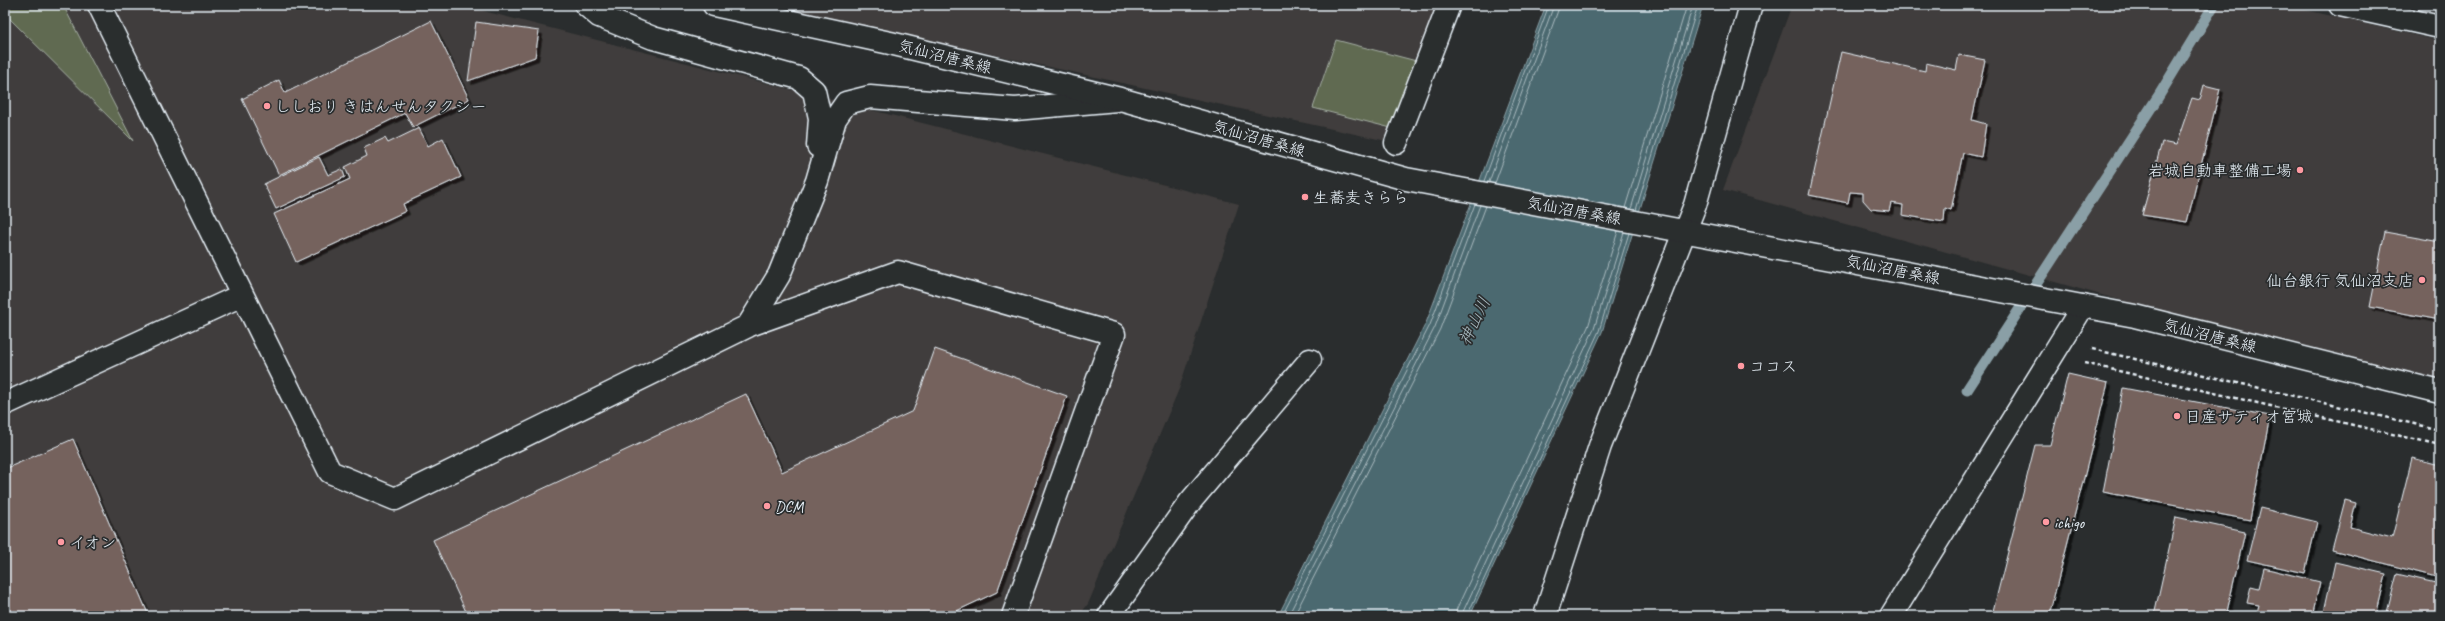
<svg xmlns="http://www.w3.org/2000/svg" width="2445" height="621" viewBox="0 0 2445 621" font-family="Caveat,'Klee One',sans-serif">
	<defs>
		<filter id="shadow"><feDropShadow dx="3.5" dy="3.5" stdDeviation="0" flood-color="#0009"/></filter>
	</defs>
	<rect width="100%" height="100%" fill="#2a2d2e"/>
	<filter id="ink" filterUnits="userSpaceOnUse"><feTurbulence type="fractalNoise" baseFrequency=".025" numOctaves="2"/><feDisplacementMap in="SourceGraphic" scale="8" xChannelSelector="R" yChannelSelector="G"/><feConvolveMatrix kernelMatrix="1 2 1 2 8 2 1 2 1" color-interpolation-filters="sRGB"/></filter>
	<g filter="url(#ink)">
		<!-- built -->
		<path fill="#403d3c" d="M5 5H460L1239 204 1179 389 1088 604 1079 616H5Z
			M767 5H1444L1396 143Z
			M1792 5H2284L2440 41V389L1723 190Z"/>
		<!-- green -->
		<path fill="#616a51" stroke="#a4aea4" d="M5 5H63L133 141 5 14Z
			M1336 40 1424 63 1403 131 1313 108Z"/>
		<!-- water -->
		<path fill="#4c696f" stroke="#8a9fa6" d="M1546 5H1703L1602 332 1470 616H1278L1426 323Z"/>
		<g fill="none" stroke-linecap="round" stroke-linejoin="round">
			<!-- shore -->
			<path stroke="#aabbc1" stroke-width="1" d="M1484 181 1549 5
				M1489 182 1554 5
				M1495 183 1560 5
				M1625 208 1687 5
				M1631 209 1693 5
				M1636 210 1698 5
				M1282 616 1430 325 1475 204
				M1288 616 1435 327 1480 205
				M1294 616 1440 329 1486 206
				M1455 616 1457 608 1588 327 1618 231
				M1461 616 1594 329 1624 232
				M1467 616 1599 331 1629 233"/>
			<!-- stream -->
			<path stroke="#8a9fa6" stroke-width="11" d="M1967 390 2158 97 2214 5"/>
		</g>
		<!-- building -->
		<path fill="#74625d" stroke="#e8f1f8" filter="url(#shadow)" d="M431 21 469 99 413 127 405 113 279 175 242 99 279 80 285 93Z
			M476 22 539 31 535 57 468 81Z
			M1841 52 1925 71 1926 63 1956 70 1959 55 1985 60 1972 120 1986 124 1981 157 1963 153 1951 210 1945 208 1944 222 1902 215 1903 205 1891 203 1889 211 1871 209 1863 200V193L1850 192 1848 203 1809 195Z
			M2204 85 2220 89 2187 222 2142 215 2162 142 2176 145 2192 98 2200 100Z
			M419 128 428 146 443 138 461 177 403 204 406 211 296 262 274 214 350 179 345 167 367 156 364 148 385 138 388 143Z
			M319 157 328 175 342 169 345 177 276 209 264 184Z
			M2385 232 2440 242V320L2370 307Z
			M935 349 1067 396 997 592 946 616H468L433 540 746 394 782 472 913 411Z
			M2068 374 2108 383 2049 616H2013L1993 611 2035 445H2050Z
			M2123 388 2270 416 2250 520 2103 492Z
			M73 439 149 616H5V469Z
			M2412 458 2440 465V578L2332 550 2345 500 2356 503 2350 527 2392 538Z
			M2260 508 2317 522 2305 573 2247 560Z
			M2176 517 2245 532 2226 616H2154Z
			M2335 562 2386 574 2376 616H2323Z
			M2264 568 2320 582 2312 616H2256L2259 605 2247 603 2251 586 2259 588Z
			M2397 574 2440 584V616H2386Z"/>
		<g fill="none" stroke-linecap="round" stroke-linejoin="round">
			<!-- minor casing -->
			<g stroke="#e8f1f8" stroke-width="25">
				<path id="minor" d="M99 5 330 472 395 499 748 326 779 275 817 181 835 119 846 103 870 97 1015 109 1117 100
					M586 5 599 16 653 38 799 78 814 91 820 118 818 146
					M2340 5 2440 27
					M1396 143 1449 5
					M747 326 898 272 1114 334 1013 616
					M5 404 242 295
					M1109 616 1190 502 1310 360
					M1545 616 1600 446 1695 205 1751 5
					M1891 616 2083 306"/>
			</g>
			<!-- major casing -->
			<g stroke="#e8f1f8" stroke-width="25">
				<path id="major" d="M714 5 890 43 1120 99 1406 179 2135 316 2440 392"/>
			</g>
			<!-- path -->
			<path stroke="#e8f1f8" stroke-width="2.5" stroke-dasharray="4 3" stroke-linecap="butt" d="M2092 349 2440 430
				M2084 363 2440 445"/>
			<!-- minor -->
			<use href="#minor" stroke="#2a2d2e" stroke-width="22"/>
			<!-- major -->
			<use href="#major" stroke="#2a2d2e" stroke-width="22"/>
		</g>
	</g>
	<!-- markers -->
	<g fill="#ff9aa2" stroke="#2a2d2e" stroke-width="1.5">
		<circle cx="267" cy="106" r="4"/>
		<circle cx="2300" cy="170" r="4"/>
		<circle cx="1305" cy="197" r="4"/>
		<circle cx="2422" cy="280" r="4"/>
		<circle cx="1741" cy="366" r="4"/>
		<circle cx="2177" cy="416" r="4"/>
		<circle cx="767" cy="506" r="4"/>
		<circle cx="2046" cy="522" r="4"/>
		<circle cx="61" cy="542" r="4"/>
	</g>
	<g text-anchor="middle" stroke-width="3.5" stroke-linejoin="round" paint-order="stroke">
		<!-- street labels -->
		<g font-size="16" fill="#e8f1f8" stroke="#2a2d2e">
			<text transform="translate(945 56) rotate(14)" y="6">気仙沼唐桑線</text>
			<text transform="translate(1259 138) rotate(16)" y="6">気仙沼唐桑線</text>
			<text transform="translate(1574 210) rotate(10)" y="6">気仙沼唐桑線</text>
			<text transform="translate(1893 269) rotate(11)" y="6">気仙沼唐桑線</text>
			<text transform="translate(2210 335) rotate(14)" y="6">気仙沼唐桑線</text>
		</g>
		<!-- poi labels -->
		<g font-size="16" fill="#e8f1f8" stroke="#2a2d2e" text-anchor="start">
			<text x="275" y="112">ししおり きはんせんタクシー</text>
			<text x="2292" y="176" text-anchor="end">岩城自動車整備工場</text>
			<text x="1313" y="203">生蕎麦きらら</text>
			<text x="2414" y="286" text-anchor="end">仙台銀行 気仙沼支店</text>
			<text x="1749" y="372">ココス</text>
			<text x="2185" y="422">日産サティオ宮城</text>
			<text x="775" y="512">DCM</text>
			<text x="2054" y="528">ichigo</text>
			<text x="69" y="548">イオン</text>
		</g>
		<!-- water labels -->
		<g font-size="17" font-style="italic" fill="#aabbc1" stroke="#2a2d2e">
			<text transform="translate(1474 321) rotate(-64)" y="6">神山川</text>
		</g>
	</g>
	<!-- margin -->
	<rect width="2445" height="621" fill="none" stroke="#2a2d2e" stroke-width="20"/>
	<rect x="10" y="10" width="2425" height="601" fill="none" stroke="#e8f1f8" stroke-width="1.5" filter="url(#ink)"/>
</svg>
